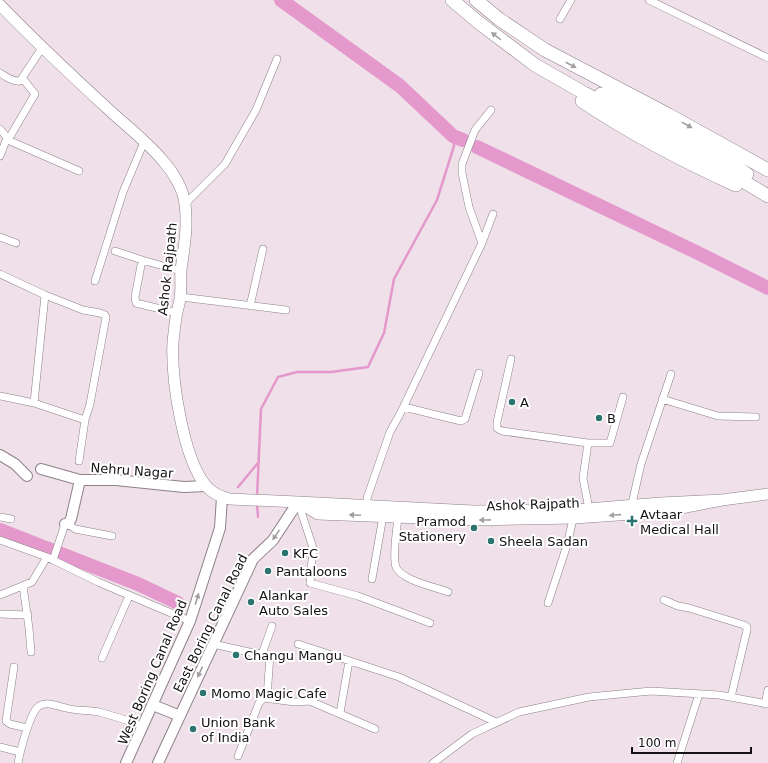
<svg xmlns="http://www.w3.org/2000/svg" width="768" height="763" viewBox="0 0 768 763" font-family="'DejaVu Sans',sans-serif">
	<rect width="100%" height="100%" fill="#efe0e9"/>
	<g fill="none" stroke-linecap="round" stroke-linejoin="round">
		<!-- stream -->
		<path stroke="#e498cb" stroke-width="2.5" d="M238 487 258 463
			M257 497 261 409 278 377 297 372H331L368 367 384 333 394 279 437 200 454 146 453 136
			M257 504 258 517"/>
		<!-- river -->
		<path stroke="#e498cb" stroke-width="14" d="M281 0 400 86 453 136 463 140
			M477 147 696 252 768 288
			M0 530 138 584 178 603"/>
		<!-- street casing -->
		<g stroke="#8d8088" stroke-width="8">
			<path id="street" d="M649 0 768 58
				M560 19 571 0
				M0 73C6 77 13 82 20 81L42 48
				M0 129 10 141 79 171
				M8 140 35 94 23 79
				M0 156 7 138
				M185 204 225 164 256 110 277 59
				M0 237 16 243
				M482 243 469 207 462 173V164L475 130 491 110
				M115 251 142 260 181 271
				M142 260 135 297 136 303 177 313
				M0 274 45 295 83 310 100 313 105 315 106 317 90 404 85 420 79 461
				M95 281 123 192 144 142
				M45 295 34 403 85 420
				M181 297 286 310
				M250 306 263 249
				M511 359 497 422V428L502 431 588 443 583 478 589 509
				M0 396 34 403
				M662 399 718 416 756 417
				M404 407 461 421 465 419 479 373
				M588 443H610L623 397
				M298 502 313 548 310 583 358 596 430 623
				M367 506V498L390 432 400 414 482 243 493 214
				M631 508 641 464 671 374
				M0 517 11 519
				M398 517C397 529 392 556 396 567 401 580 435 587 448 592
				M68 524 75 529 112 536
				M0 540 47 557 98 582 190 621
				M53 560 65 524
				M372 579 383 516
				M23 586 29 628 31 652
				M0 595 32 582 47 557
				M664 600 678 606 689 608 744 625 747 627V630L731 697
				M548 603 567 545 574 515
				M0 614 28 615
				M213 644 249 652 270 655 267 697
				M298 644 399 677 496 722
				M262 654 272 626
				M102 658 129 596
				M14 667 6 721 10 724 27 728
				M765 704 768 690
				M340 713 349 661
				M0 747 20 752
				M238 756 259 703 264 698 295 702 310 701 375 729
				M18 763C20 752 30 712 39 706 47 701 57 706 66 708 76 711 88 710 99 712 114 716 129 721 143 726
				M433 763 472 734 519 712 589 697 651 691 719 695 768 704
				M677 763 699 694"/>
		</g>
		<!-- secondary casing -->
		<g stroke="#8d8088" stroke-width="12">
			<path id="secondary" d="M0 455 15 464 27 476
				M41 469 80 480
				M65 524H68L71 519 80 480H116L184 487 206 486
				M153 705 180 716
				M126 763 190 621 220 528 222 497
				M158 763 253 559 273 540 298 502"/>
		</g>
		<!-- primary casing -->
		<g stroke="#8d8088" stroke-width="12">
			<path id="primary" d="M0 5C35 41 70 74 107 108 125 125 148 142 164 162 174 173 183 189 185 204 188 227 184 248 181 270 180 279 182 288 180 297 180 302 178 307 177 312 175 322 174 332 173 342 171 378 183 460 207 487 213 494 222 497 230 499L298 502
				M722 500 661 503 575 510 473 511 298 502 318 514 471 520 574 518 661 512 722 500 768 494"/>
		</g>
		<!-- highway casing -->
		<g stroke="#8d8088" stroke-width="14">
			<path id="highway" d="M452 0 478 22 535 65 584 93 696 153 768 196
				M476 0 499 19 545 50 669 115 768 170
				M601 94C653 116 701 142 747 174
				M582 101C631 134 683 161 736 185"/>
		</g>
		<!-- street -->
		<use href="#street" stroke="#fff" stroke-width="7"/>
		<!-- secondary -->
		<use href="#secondary" stroke="#fff" stroke-width="10"/>
		<!-- primary -->
		<use href="#primary" stroke="#fff" stroke-width="11"/>
		<!-- highway -->
		<use href="#highway" stroke="#fff" stroke-width="13"/>
	</g>
	<!-- one-way arrows -->
	<defs><path id="oneway-solid" d="M-6-.8H1V-3.2L6.5 0L1 3.2V.8H-6Z"/></defs>
	<g fill="#a19fa1">
		<use href="#oneway-solid" transform="translate(496 36) rotate(-142)"/>
		<use href="#oneway-solid" transform="translate(571 65) rotate(28)"/>
		<use href="#oneway-solid" transform="translate(687 125) rotate(29)"/>
		<use href="#oneway-solid" transform="translate(355 515) rotate(-178)"/>
		<use href="#oneway-solid" transform="translate(615 515) rotate(176)"/>
		<use href="#oneway-solid" transform="translate(485 520) rotate(179)"/>
		<use href="#oneway-solid" transform="translate(276 535) rotate(124)"/>
		<use href="#oneway-solid" transform="translate(197 599) rotate(-73)"/>
		<use href="#oneway-solid" transform="translate(200 672) rotate(115)"/>
	</g>
	<!-- markers -->
	<g fill="#2a736f" stroke="#fff" stroke-width="1.5">
		<circle cx="512" cy="402" r="4"/>
		<circle cx="599" cy="418" r="4"/>
		<path d="M630 515h4v4h4v4h-4v4h-4v-4h-4v-4h4z"/>
		<circle cx="474" cy="528" r="4"/>
		<circle cx="491" cy="541" r="4"/>
		<circle cx="285" cy="553" r="4"/>
		<circle cx="268" cy="571" r="4"/>
		<circle cx="251" cy="602" r="4"/>
		<circle cx="236" cy="655" r="4"/>
		<circle cx="203" cy="693" r="4"/>
		<circle cx="193" cy="729" r="4"/>
	</g>
	<g text-anchor="middle" stroke-width="4" stroke-linejoin="round" paint-order="stroke">
		<!-- street labels -->
		<g font-size="13" fill="#141013" stroke="#fff">
			<text transform="translate(167 269) rotate(-84)" y="5">Ashok Rajpath</text>
			<text transform="translate(132 470) rotate(4)" y="5">Nehru Nagar</text>
			<text transform="translate(533 504) rotate(-2)" y="5">Ashok Rajpath</text>
			<text transform="translate(210 623) rotate(-64)" y="5">East Boring Canal Road</text>
			<text transform="translate(152 672) rotate(-67)" y="5">West Boring Canal Road</text>
		</g>
		<!-- poi labels -->
		<g font-size="13" fill="#141013" stroke="#fff" text-anchor="start">
			<text x="520" y="407">A</text>
			<text x="607" y="423">B</text>
			<text x="640" y="519">Avtaar<tspan x="640" dy="15">Medical Hall</tspan></text>
			<text x="466" y="526" text-anchor="end">Pramod<tspan x="466" dy="15">Stationery</tspan></text>
			<text x="499" y="546">Sheela Sadan</text>
			<text x="293" y="558">KFC</text>
			<text x="276" y="576">Pantaloons</text>
			<text x="259" y="600">Alankar<tspan x="259" dy="15">Auto Sales</tspan></text>
			<text x="244" y="660">Changu Mangu</text>
			<text x="211" y="698">Momo Magic Cafe</text>
			<text x="201" y="727">Union Bank<tspan x="201" dy="15">of India</tspan></text>
		</g>
	</g>
	<!-- scale -->
	<path d="M632 747v6h119v-6" fill="none" stroke="#141013" stroke-width="2"/>
	<text x="638" y="747" font-size="12" fill="#141013" stroke="#ffffff" stroke-width="3" paint-order="stroke">100 m</text>
</svg>
